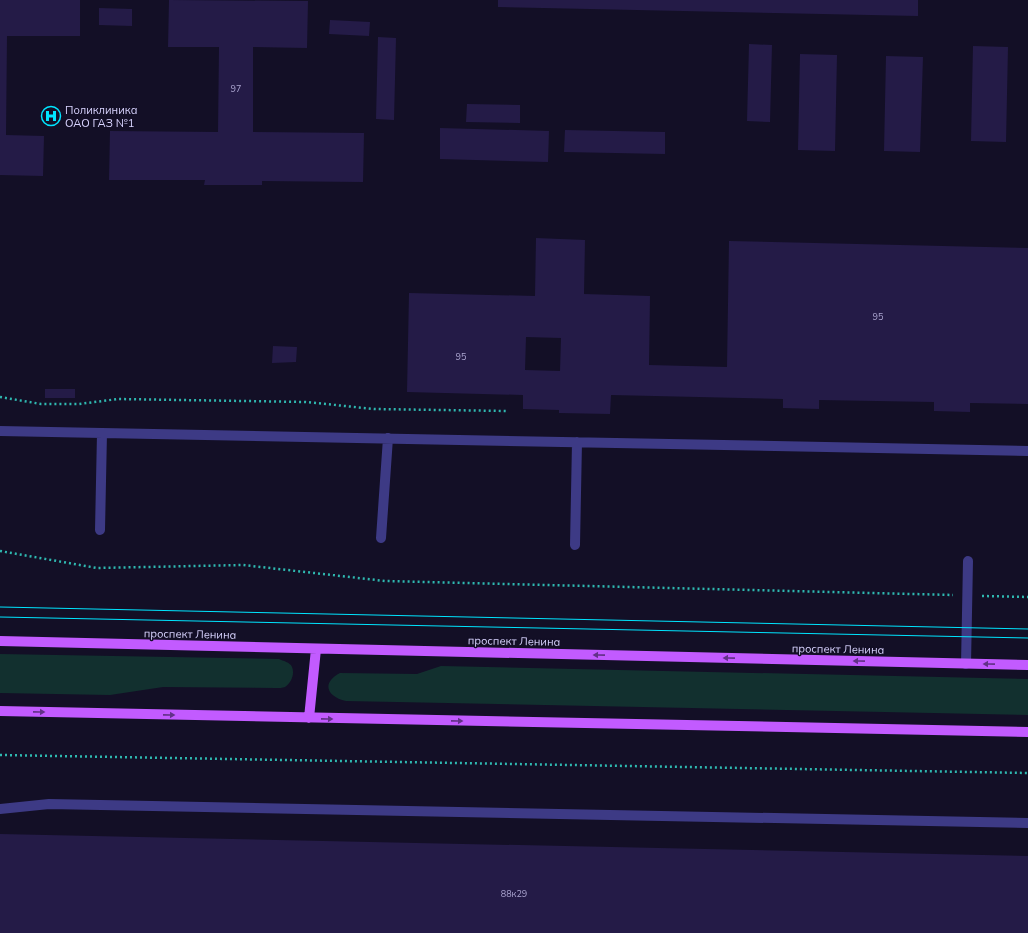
<svg xmlns="http://www.w3.org/2000/svg" width="1028" height="933" viewBox="0 0 1028 933" font-family="Mulish,sans-serif">
	<rect width="100%" height="100%" fill="#130f26"/>
	<!-- green -->
	<path fill="#12302f" d="M0 654 279 659C283 661 290 662 292 667 295 674 291 683 285 687 283 688 278 688 276 688L163 687 110 695 0 693Z
		M441 666 1028 679V715L346 701C327 697 321 683 340 673L417 674Z"/>
	<!-- building -->
	<path fill="#241b47" fill-rule="evenodd" d="M0 0H80V36H7L6 135 44 136 43 176 0 175Z
		M169 0 308 1 307 48 253 47V132L364 133 363 182 262 181V185H204L205 180H109L110 131 218 132 219 47H168Z
		M498 0H918V16L498 7Z
		M99 8 132 9V26L99 25Z
		M330 20 370 22 369 36 329 34Z
		M378 37 396 38 394 120 376 119Z
		M749 44 772 45 770 122 747 121Z
		M973 46 1008 47 1006 142 971 141Z
		M800 54 837 55 835 151 798 150Z
		M886 56 923 57 920 152 884 151Z
		M467 104 520 105V123L466 122Z
		M440 128 549 131 548 162 440 159Z
		M565 130 665 132V154L564 152Z
		M536 238 585 240 584 294 650 296 649 365 727 367 729 241 1028 248V404L970 403V412L934 411V402L819 400V409L783 408V399L611 395 610 414 559 413V410L523 409V395L407 392 409 293 535 296ZM526 337 561 338 560 371 525 370Z
		M273 346 297 347 296 362 272 363Z
		M45 389H75V398H45Z
		M0 834 1028 856V933H0Z"/>
	<g fill="none" stroke-linecap="round" stroke-linejoin="round">
		<!-- path -->
		<path stroke="#2fb8b0" stroke-width="2.5" stroke-dasharray="2 3" stroke-linecap="butt" d="M0 397 41 404H79L118 399 306 402 374 409 507 411
			M0 551 97 568 243 565 385 581 953 595
			M982 596 1028 597
			M0 755 1028 773"/>
		<!-- lane -->
		<path stroke="#3d3a85" stroke-width="10" d="M0 431 1028 451
			M100 530 102 433
			M381 538 388 438
			M575 545 577 442
			M966 664 968 561
			M0 809 49 804 1028 823"/>
		<!-- primary -->
		<path stroke="#c25bff" stroke-width="10" d="M0 641 1028 665
			M0 711 1028 732
			M309 718 316 649"/>
		<!-- tram -->
		<path stroke="#00e5ff" stroke-width="1" d="M0 607 1028 629
			M0 617 1028 638"/>
	</g>
	<!-- one-way arrows -->
	<defs><path id="oneway-solid" d="M-6-.8H1V-3.2L6.5 0L1 3.2V.8H-6Z"/></defs>
	<g fill="#623188">
		<use href="#oneway-solid" transform="translate(599 655) rotate(-179)"/>
		<use href="#oneway-solid" transform="translate(729 658) rotate(-179)"/>
		<use href="#oneway-solid" transform="translate(859 661) rotate(-179)"/>
		<use href="#oneway-solid" transform="translate(989 664) rotate(-179)"/>
		<use href="#oneway-solid" transform="translate(39 712) rotate(1)"/>
		<use href="#oneway-solid" transform="translate(169 715) rotate(1)"/>
		<use href="#oneway-solid" transform="translate(327 719) rotate(1)"/>
		<use href="#oneway-solid" transform="translate(457 721) rotate(1)"/>
	</g>
	<!-- icons -->
	<defs>
		<g id="hospital-ring" transform="scale(1)"><circle r="9.5" fill="#130f26" stroke="#00e5ff" stroke-width="1.5"/><path d="M-5-5h3v3.5h4V-5h3V5h-3V1.5h-4V5h-3Z" fill="#00e5ff"/></g>
	</defs>
	<g fill-rule="evenodd">
		<use href="#hospital-ring" x="51" y="116"/>
	</g>
	<g text-anchor="middle" stroke-width="3" stroke-linejoin="round" paint-order="stroke">
		<!-- number labels -->
		<g font-size="9" fill="#aca6d1">
			<text x="236" y="92">97</text>
			<text x="878" y="320">95</text>
			<text x="461" y="360">95</text>
			<text x="514" y="897">88к29</text>
		</g>
		<!-- poi labels -->
		<g font-size="11" fill="#d9d4ff" stroke="#130f26" text-anchor="start">
			<text x="65" y="114">Поликлиника<tspan x="65" dy="13">ОАО ГАЗ №1</tspan></text>
		</g>
		<!-- street labels -->
		<g font-size="11" fill="#d9d4ff" stroke="#130f26">
			<text transform="translate(190 634) rotate(1)" y="4">проспект Ленина</text>
			<text transform="translate(514 641) rotate(1)" y="4">проспект Ленина</text>
			<text transform="translate(838 649) rotate(1)" y="4">проспект Ленина</text>
		</g>
	</g>
</svg>
